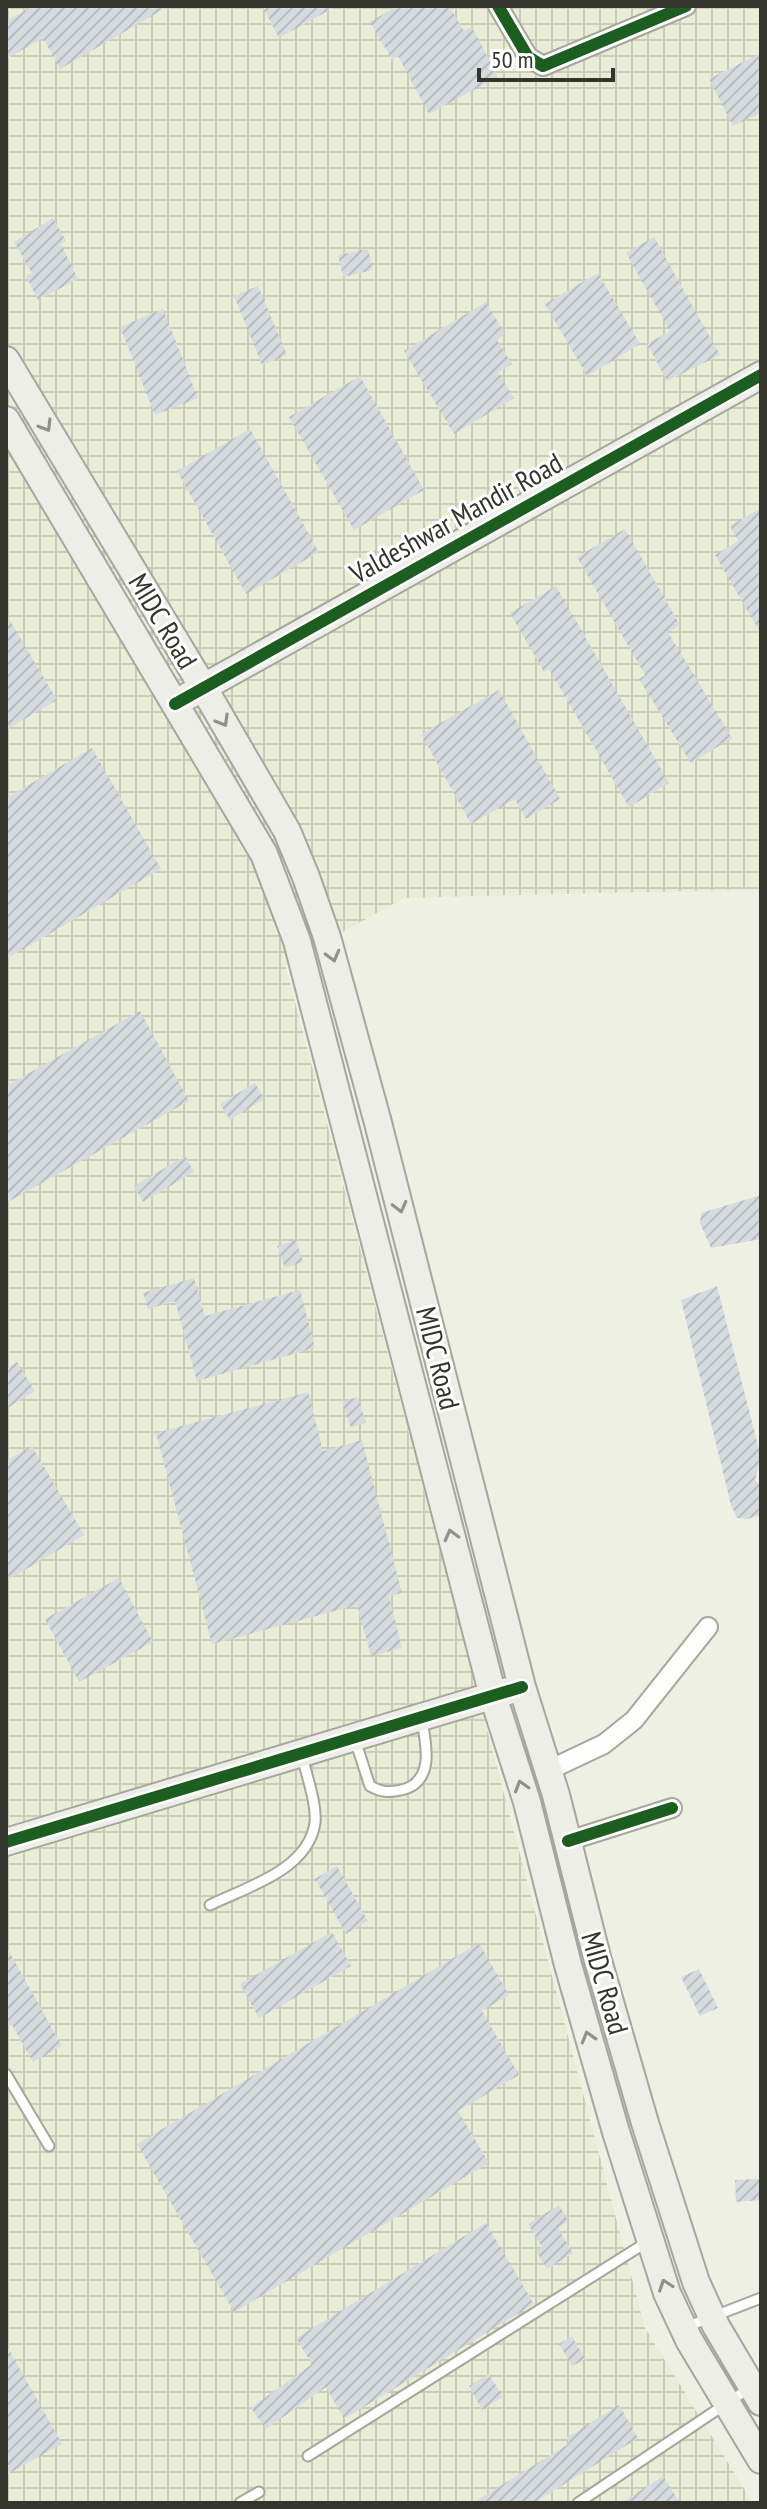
<svg xmlns="http://www.w3.org/2000/svg" width="767" height="2509" viewBox="0 0 767 2509" font-family="'PT Sans Narrow',sans-serif">
	<defs>
		<pattern id="industrial-grid" width="8" height="8" patternUnits="userSpaceOnUse" patternTransform="scale(2)"><rect width="8" height="8" fill="#eaedd6"/><path d="M0 4h8M4 0v8" fill="none" stroke="#c9ccb8"/></pattern>
		<pattern id="building-hatch" width="6" height="6" patternUnits="userSpaceOnUse" patternTransform="scale(2)"><rect width="6" height="6" fill="#d6dbe0"/><path d="M-1 1l2-2M0 6l6-6M5 7l2-2" fill="none" stroke="#b8bdc0"/></pattern>
	</defs>
	<rect width="100%" height="100%" fill="#eff0e4"/>
	<!-- industrial -->
	<path fill="url(#industrial-grid)" d="M6 6H761V889L404 898 285 964 645 2328 753 2503H6Z"/>
	<!-- building -->
	<path fill="url(#building-hatch)" d="M33 6H169L60 69 43 38 6 59V21Z
		M262 6H337L279 38Z
		M397 6H449L464 31 472 27 498 77 429 114 398 56 392 60 370 22Z
		M761 53V113L733 126 709 79Z
		M53 218 66 241 61 244 78 279 38 300 26 276 32 273 14 242Z
		M654 237 720 355 667 381 647 344 670 331 626 253Z
		M368 249 373 270 343 277 338 255Z
		M598 273 640 344 587 376 545 304Z
		M258 286 287 355 262 365 234 296Z
		M486 302 505 334 497 340 512 364 498 372 514 398 454 434 404 351Z
		M163 309 198 398 155 415 120 327Z
		M360 376 424 490 354 530 289 417Z
		M250 429 319 552 246 594 177 471Z
		M761 508V634L715 555 738 541 730 526Z
		M625 529 680 625 668 632 732 738 691 763 639 679 645 675 577 557Z
		M556 586 669 783 629 807 549 669 544 672 510 613Z
		M6 614 57 700 6 730Z
		M499 690 560 799 526 819 515 799 471 824 421 734Z
		M92 748 161 869 6 959V798Z
		M140 1011 189 1101 6 1203V1086Z
		M255 1083 264 1099 230 1120 220 1104Z
		M185 1156 194 1172 143 1202 134 1186Z
		M761 1195V1239L711 1248 700 1223 701 1213Z
		M296 1240 303 1262 285 1268 277 1246Z
		M194 1278 205 1316 300 1290 315 1348 197 1381 175 1301 148 1309 143 1293Z
		M717 1286 761 1457 755 1480 761 1486V1515L747 1519 737 1518 731 1505 681 1300Z
		M17 1362 35 1391 6 1409V1369Z
		M308 1392 323 1451 362 1440 402 1593 389 1596 402 1648 371 1656 357 1605 212 1644 156 1433Z
		M357 1397 366 1422 351 1428 342 1402Z
		M32 1446 84 1535 6 1581V1461Z
		M119 1578 153 1642 79 1682 45 1619Z
		M337 1866 368 1921 346 1934 315 1879Z
		M332 1932 351 1966 259 2018 240 1984Z
		M479 1943 509 1995 482 2011 519 2075 458 2111 489 2163 234 2312 137 2144Z
		M6 1946 62 2046 33 2062 12 2025 6 2028Z
		M699 1969 718 2008 700 2016 681 1977Z
		M759 2179 761 2200 736 2202 735 2180Z
		M559 2205 568 2221 558 2228 573 2253 547 2269 536 2251 542 2247 528 2224Z
		M486 2223 534 2304 344 2419 326 2387 266 2429 251 2408 312 2364 296 2338Z
		M572 2336 585 2359 572 2366 559 2344Z
		M6 2344 62 2444 6 2475Z
		M489 2374 503 2397 482 2410 469 2386Z
		M619 2405 638 2438 534 2503H473L570 2443 566 2438Z
		M663 2476 680 2503H621Z"/>
	<g fill="none" stroke-linecap="round" stroke-linejoin="round">
		<!-- lane casing -->
		<g stroke="#a5a69d" stroke-width="13">
			<path id="lane" d="M355 1740 370 1786C381 1792 389 1793 401 1790 434 1783 427 1747 422 1721
				M210 1905C247 1887 308 1870 315 1823 317 1803 306 1775 302 1755
				M6 2074 49 2146
				M686 2327 761 2298
				M308 2456 647 2242
				M240 2503 259 2492
				M578 2503 751 2387"/>
		</g>
		<!-- street casing -->
		<g stroke="#a5a69d" stroke-width="22">
			<path id="street" d="M498 6 528 57 543 66 686 6
				M549 1770 604 1744 634 1720 708 1627
				M568 1841 672 1808"/>
		</g>
		<!-- secondary casing -->
		<g stroke="#a5a69d" stroke-width="30">
			<path id="secondary" d="M6 360 203 687 287 831 306 877 327 937 377 1119 522 1687 556 1795 597 1957 645 2123 696 2282 716 2326 761 2402
				M6 420 264 854 297 941 493 1696 527 1802 568 1965 616 2132 667 2293 689 2340 761 2460
				M188 696 761 375
				M6 1842 508 1691"/>
		</g>
		<!-- lane -->
		<use href="#lane" stroke="#fdfdfb" stroke-width="9"/>
		<!-- street -->
		<use href="#street" stroke="#fdfdfb" stroke-width="18"/>
		<!-- secondary -->
		<use href="#secondary" stroke="#edeee7" stroke-width="26"/>
		<!-- cycleway casing -->
		<g stroke="#fff" stroke-width="17">
			<path id="cycleway" d="M498 6 528 57 543 66 686 6
				M175 704 761 375
				M568 1841 672 1808
				M6 1842 522 1687"/>
		</g>
		<!-- cycleway -->
		<use href="#cycleway" stroke="#1b5e20" stroke-width="12"/>
	</g>
	<!-- one-way arrows -->
	<defs><path id="oneway-chevron" d="M-2-3.5L2.5 0L-2 3.5" fill="none" stroke-width="1.6" stroke-linecap="round" stroke-linejoin="round" transform="scale(2)"/></defs>
	<g stroke="#909189">
		<use href="#oneway-chevron" transform="translate(46 426) rotate(59)"/>
		<use href="#oneway-chevron" transform="translate(223 721) rotate(60)"/>
		<use href="#oneway-chevron" transform="translate(333 956) rotate(75)"/>
		<use href="#oneway-chevron" transform="translate(400 1207) rotate(76)"/>
		<use href="#oneway-chevron" transform="translate(451 1535) rotate(-105)"/>
		<use href="#oneway-chevron" transform="translate(521 1786) rotate(-107)"/>
		<use href="#oneway-chevron" transform="translate(588 2037) rotate(-106)"/>
		<use href="#oneway-chevron" transform="translate(665 2285) rotate(-109)"/>
	</g>
	<g text-anchor="middle" stroke-width="6" stroke-linejoin="round" paint-order="stroke">
		<!-- street labels -->
		<g font-size="28" fill="#33342b" stroke="#fff">
			<text transform="translate(456 518) rotate(-29)" y="10">Valdeshwar Mandir Road</text>
			<text transform="translate(163 621) rotate(59)" y="10">MIDC Road</text>
			<text transform="translate(438 1358) rotate(76)" y="10">MIDC Road</text>
			<text transform="translate(605 1983) rotate(74)" y="10">MIDC Road</text>
		</g>
	</g>
	<!-- border -->
	<rect width="767" height="2509" fill="none" stroke="#33342b" stroke-width="16"/>
	<!-- scale -->
	<path d="M479 68v12h134v-12" fill="none" stroke="#33342b" stroke-width="4"/>
	<text x="491" y="68" font-size="24" fill="#33342b" stroke="#ffffff" stroke-width="6" paint-order="stroke">50 m</text>
</svg>
